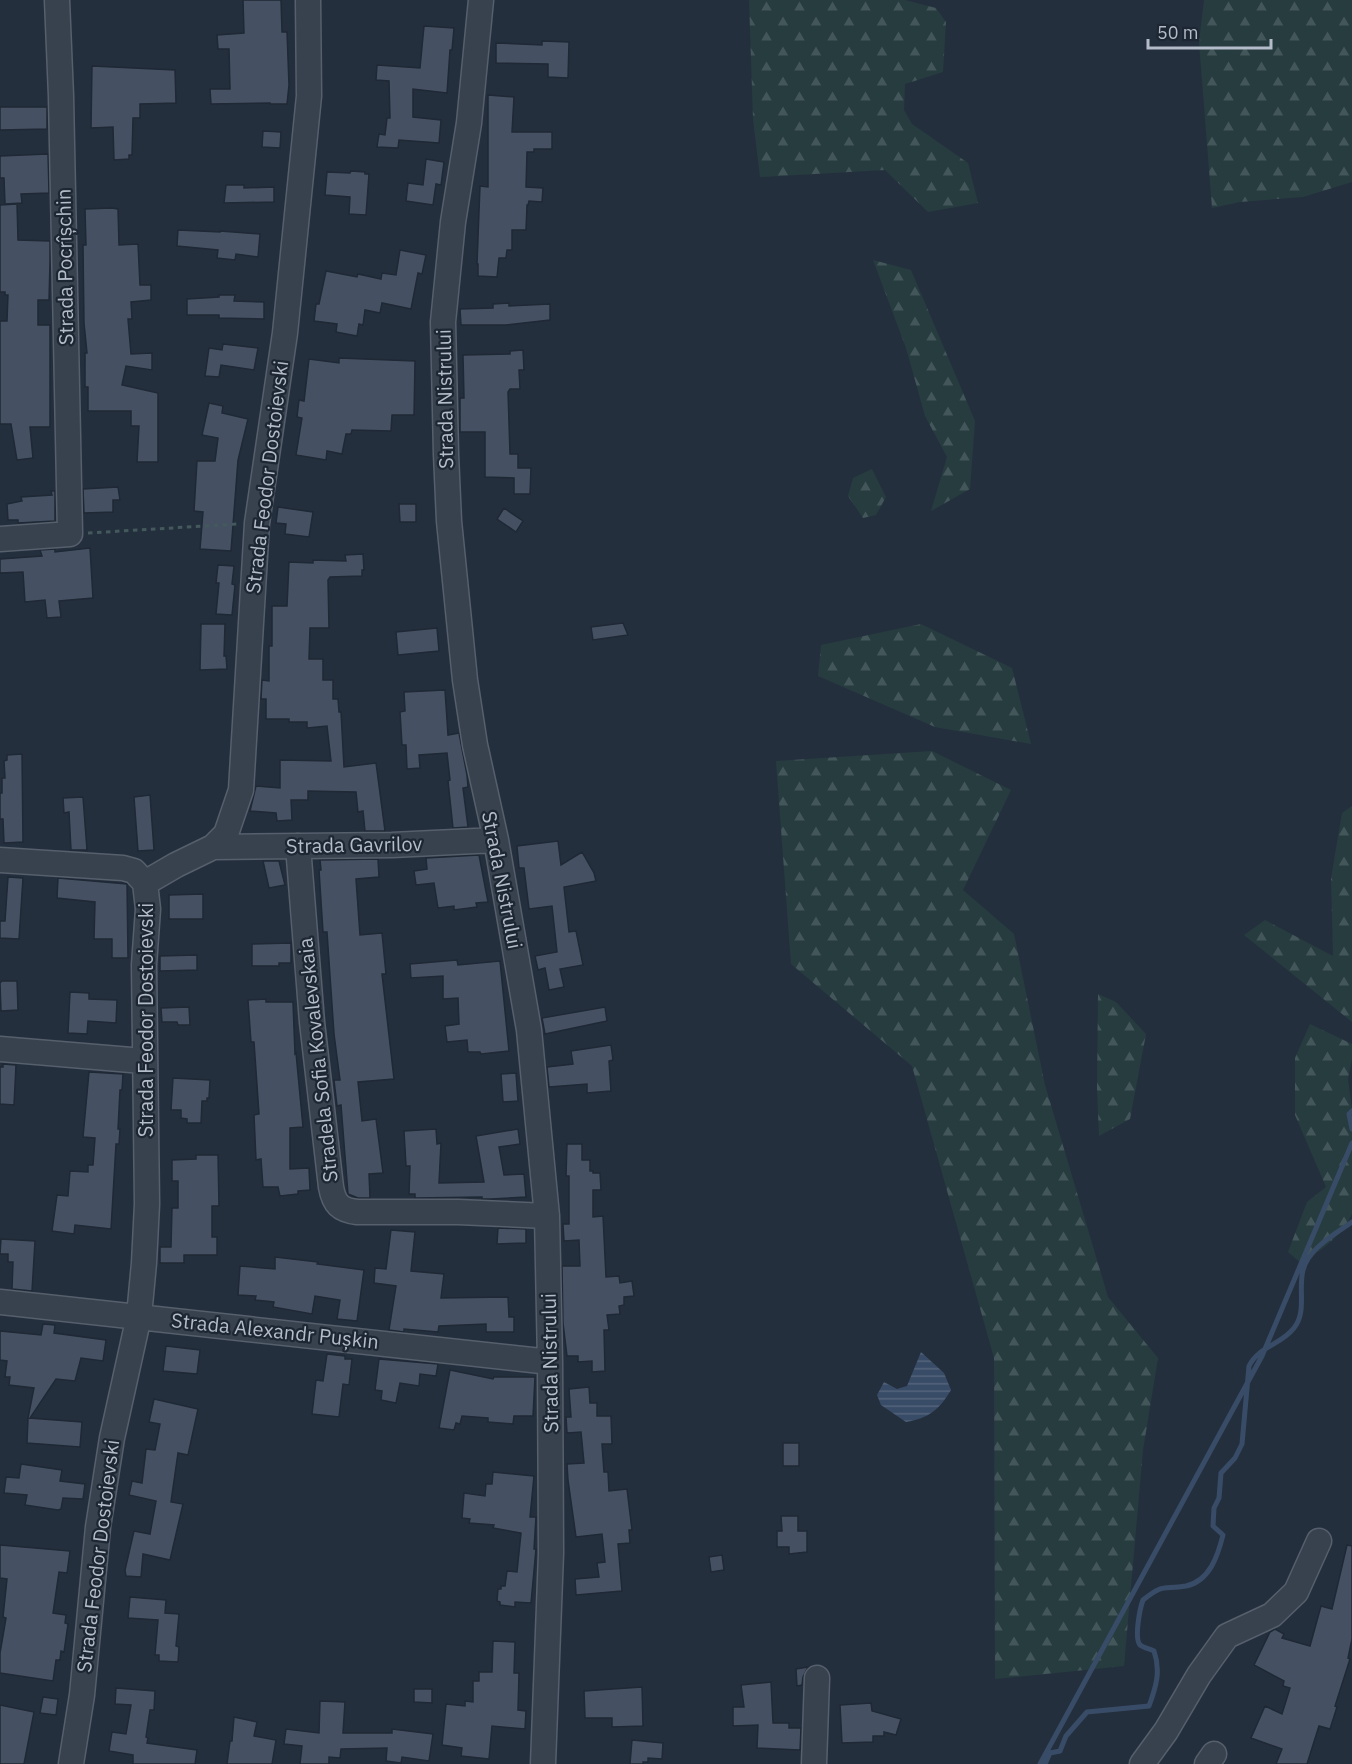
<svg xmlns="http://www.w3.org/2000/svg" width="1352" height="1764" viewBox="0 0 1352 1764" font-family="'IBM Plex Sans',sans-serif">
	<defs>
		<pattern id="forest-firs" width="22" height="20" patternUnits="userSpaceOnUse" patternTransform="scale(1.5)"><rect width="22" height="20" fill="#263c3f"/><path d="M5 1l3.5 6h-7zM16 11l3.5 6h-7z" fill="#435659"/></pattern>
		<pattern id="water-rules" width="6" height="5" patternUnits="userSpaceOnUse" patternTransform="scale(1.5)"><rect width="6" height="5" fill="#394c67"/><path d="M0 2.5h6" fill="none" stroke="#53647b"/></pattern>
	</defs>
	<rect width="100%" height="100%" fill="#242f3e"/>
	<!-- forest -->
	<path fill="url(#forest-firs)" d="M749 0H905L936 8 946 22 943 72 905 84 904 110 912 124 968 163 978 203 928 212 885 170 760 177 753 119Z
		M1204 0H1352V182L1303 197 1240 202 1212 208 1199 42Z
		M873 260 911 270 975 421 970 489 931 511 947 457 925 416 906 348Z
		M872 469 886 497 876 515 863 518 848 496 853 478Z
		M921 624 1012 668 1031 744 935 727 818 676 821 645Z
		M932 751 1011 790 963 890 1014 934 1045 1085 1108 1297 1158 1358 1143 1450 1124 1666 995 1679 994 1358 912 1066 791 964 776 761Z
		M1352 806V1022L1244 935 1265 920 1333 956 1331 878 1342 813Z
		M1098 994 1116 1002 1146 1034 1130 1119 1099 1136 1097 1090Z
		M1310 1024 1352 1044V1059L1348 1079 1352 1110V1214C1340 1238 1323 1249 1301 1263L1288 1252 1307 1202 1326 1187 1295 1115V1058Z"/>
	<!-- water -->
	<path fill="url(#water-rules)" d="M921 1352 944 1373 951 1390C939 1410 929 1418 906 1422L881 1405 877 1395 884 1382 897 1389 907 1386Z"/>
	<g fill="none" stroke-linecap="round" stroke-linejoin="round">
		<!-- stream -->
		<path stroke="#394c67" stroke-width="5" d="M1352 1111 1349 1114 1352 1129
			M1040 1764 1262 1356 1352 1143
			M1045 1764 1050 1753 1060 1751 1066 1736 1087 1712 1149 1706C1156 1687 1161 1671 1154 1651 1150 1649 1144 1648 1140 1645 1134 1638 1140 1608 1143 1600 1164 1583 1163 1590 1186 1586 1210 1581 1218 1555 1223 1535L1213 1526 1214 1508 1219 1498 1221 1473 1235 1458 1242 1444 1249 1366C1259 1346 1281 1345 1294 1328 1307 1312 1298 1289 1303 1270 1309 1248 1335 1234 1352 1222"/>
	</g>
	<!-- building -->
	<path fill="#455162" stroke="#1f2835" stroke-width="1.5" d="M243 0H281L282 32H287L289 85 287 104H270V103L211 104 210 89H230L229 49H218L217 35 244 33Z
		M424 26 454 28 452 50H450L447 93 413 89V117L441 120 439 143 399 140 398 148 377 147 379 134 385 135 387 118H390L389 81 376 80 377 65 420 68Z
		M542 41 569 42 568 78 548 77V64L496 63V43L542 45Z
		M92 66 175 70 176 103 140 104V118H133L132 155H129V159L114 160 113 127 91 128Z
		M488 95 514 97 512 132H552V149H534V152H527L526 187 543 188 542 202 529 201 528 205H527L526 230H512V250H507L506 258H499L497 277 478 276V264H477L480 186 488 187Z
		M0 107H47V129L0 130Z
		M263 131 281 132 280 148 262 147Z
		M48 154 49 193 21 194 22 203 5 204 4 178H0V156Z
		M426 159 444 162 441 185 436 184 433 205 406 201 408 183 423 185Z
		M351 171 365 172V174H369L366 215 349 214 350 197 325 195 327 172 350 173Z
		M226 185H244V188L274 187V202L224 203Z
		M17 204 18 240 50 241V262L49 300H38V325H50V427H30L33 458 17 460 11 424H0V321H7L8 295H5V292H0V205Z
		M112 208 118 209 119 245 138 244 140 285H151V300L131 302 132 319H128L131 354 152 353V370L126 366 122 385 158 393V462H137L139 426H131V411H88V387H85V353H87L84 323 83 245H86L85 209Z
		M178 230 220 232V231L260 234 258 257 236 254 235 260 217 258 218 250 177 246Z
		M400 250 426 255 422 274 418 273 411 309 382 303 380 313 365 310 363 325 359 324 357 336 336 332 337 324 314 321 316 304H319L326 271 357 277 358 274 381 279 382 273 396 275Z
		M219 295H235L234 301 264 302V319L219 318V315H187V299L219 297Z
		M509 303V306L550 304V320L506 325H461L460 309 493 308V304Z
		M223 344 258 348 254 370 221 365 219 377 205 376 209 348 222 350Z
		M523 350 524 370H519L520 389H510L508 392 510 454H518V468H531L530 494H514V478L485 477V432H460V398H464L463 355 510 354V351Z
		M339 358 415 361 414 415H392L391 431 352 430 351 434H346L342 454 327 451 326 460 296 455 302 418 297 417 299 400 304 401 309 359 339 363Z
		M209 403 223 406 222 413 248 419 238 460 231 551 200 549 203 512 194 511 197 461H215L218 438 202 435Z
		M118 487 120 500H113V512L84 513 83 489Z
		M51 491H55V521L18 523V520H8L7 504 22 501 21 497 52 495Z
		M399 504H416V522H400Z
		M278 507 313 512 309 537 285 534 286 524 276 523Z
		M504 508 523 521 516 532 497 519Z
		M90 548 93 598 59 601 61 617 47 618 45 600 25 602 23 572 0 573V559L42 556 40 550 55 549V552Z
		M363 554 364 570H362V576L330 577 328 580 329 628H310L309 659H323V680H333V699H338L339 712H341L344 767 376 763 385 831H365L363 811 358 812 356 792 308 791V800H291L292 820 277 821 276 813 250 811 256 786 280 788V760L331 761 327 726 307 728V722H289V719H266V699H261L262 680 269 681V646H272V606H287L289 562 313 563V560L346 561 345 555Z
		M218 565 234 566 232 584 235 585 232 615 216 614 219 583H216Z
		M623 623 628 635 593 640 591 627Z
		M201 624H225L224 656H226L227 669 200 670Z
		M437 628 439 651 398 655 396 632Z
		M445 690 448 735 459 733 467 775 468 787 463 788 468 827 453 828 448 781 450 780 447 753 419 755 420 768 407 769 406 745H402L400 712 405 711 404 692Z
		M22 754 23 842 4 843 3 819H0V793H2V778H5L4 761 7 760V755Z
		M150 795 154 850 138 851 134 797Z
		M83 797 87 850H71L69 812 64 813 63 798Z
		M558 841 561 865 582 852 594 873 596 881 564 887 569 932 576 931 583 965 560 969 564 987 549 990 545 968 538 970 535 956 557 952 552 906 529 909 524 868H519L517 846Z
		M479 855 488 902 476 903 477 907 454 910V906L438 908 434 883 416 885 414 871 427 869 426 858Z
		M378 859 379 877 356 879 360 935 382 933 386 974H382L394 1079 358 1082 362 1121 376 1119 383 1173 369 1174 370 1198H358L348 1194 341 1105 337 1106 334 1080H340L334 1034 327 932H323L319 870H321L320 860Z
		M263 861H279L285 885 269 888Z
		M8 877 23 878 19 939 0 938V921H5Z
		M58 878 127 884 128 958H112V939H94L95 902 57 898Z
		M203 894V919H169V895Z
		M291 943V963H279V966H252V944Z
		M197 955V970L160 971V956Z
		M457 960 458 965 500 961 509 1051 481 1054 480 1052H468L467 1040 447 1042 445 1026 459 1024 458 998 443 999V976L411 978 410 964Z
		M2 981H17L18 1010 1 1011 0 983Z
		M70 992 89 993V999L117 1000 116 1023 88 1021 87 1034 68 1033Z
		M266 999V1002H293L295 1054 296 1053 303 1127 290 1128V1169L309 1168 310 1190 298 1191V1194L280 1196 278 1187H263L261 1159 256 1160 254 1115 259 1114 254 1042H251L248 1000Z
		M189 1007 190 1025H178L177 1022H162L161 1008Z
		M605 1007 607 1021 545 1034 542 1018Z
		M611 1045 613 1060 609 1061 611 1091 587 1093V1084L549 1087 547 1067 573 1064 571 1051Z
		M3 1064 16 1065 14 1105 0 1104V1067H3Z
		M89 1072 123 1074 122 1090H120L118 1129H120L119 1144H116L111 1229 75 1225 74 1234 52 1231 57 1195 68 1196 70 1171 88 1172V1165H93L95 1138 83 1137Z
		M516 1073 518 1101 503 1102 501 1074Z
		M173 1078 210 1080 209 1098H207V1101H202L201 1123H187V1119L181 1118V1110H171Z
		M436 1129 437 1144 441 1143 439 1183 484 1182 476 1136 518 1129 520 1144 499 1147 504 1175 524 1174 526 1197 491 1199H482V1197L415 1198V1194H409L410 1166H406L404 1131Z
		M567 1144H582V1160H590V1171H593V1173H600L601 1190H593V1217L603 1216 606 1277 619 1276 620 1283 632 1281 634 1296 624 1297V1305L619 1306 620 1314 607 1315 609 1330H604L605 1371 592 1372V1361L578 1362V1356H567L563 1323 562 1266H580L579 1240 564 1241 563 1224H569V1176H566Z
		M196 1155H218L219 1206H212V1237H217V1255H184V1263H160V1247H171L172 1208H178V1181H172V1160L196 1159Z
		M498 1228 526 1229V1243L497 1244Z
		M391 1230 415 1232 411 1271 444 1274 441 1298 508 1297 509 1317H514V1332H486V1324L439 1326 438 1332 404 1329V1332L389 1330 396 1286 374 1283 375 1268 386 1269Z
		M1 1239 35 1241 32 1291 12 1289 13 1262H8V1254H0Z
		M275 1257 301 1260 318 1262 317 1264 364 1270 357 1321 337 1319 340 1300 315 1296 312 1314 273 1307 274 1302 255 1300 256 1296 238 1295 240 1266 275 1269Z
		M43 1324 55 1325 54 1333 106 1340 103 1361 81 1358 75 1381 56 1379 30 1418 82 1422 80 1447 27 1443 28 1418 34 1388 9 1385 10 1377H5L7 1361 0 1360V1331L41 1335Z
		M166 1346 200 1350 197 1374 163 1371Z
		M327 1354 345 1356V1359H352L349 1385 343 1384 339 1417 312 1414 316 1380 323 1381Z
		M379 1359 438 1364 436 1376 420 1374 419 1386 400 1383 396 1403 381 1400 382 1391 375 1390Z
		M450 1370 493 1379 494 1377H535L533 1416H514L513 1424 488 1422V1418L462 1416 460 1424 456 1423 454 1430 439 1428Z
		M589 1387 590 1403H597V1416H611L612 1444H602L604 1472H608L609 1491 627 1489 632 1530H629L630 1543 618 1544 622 1591 576 1595 575 1579 599 1577 597 1563 605 1562 602 1534 576 1537 568 1480 567 1464 584 1463 581 1432 567 1433 566 1417H571L569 1389Z
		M154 1399 198 1409 188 1455 178 1453 171 1502 183 1504 170 1560 143 1554 141 1577 126 1576 125 1570 134 1531 150 1534 156 1501 129 1495 132 1481 142 1483 146 1449 155 1450 160 1424 149 1422Z
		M783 1443H799V1466H783Z
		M21 1464 62 1470 60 1481 85 1484 83 1499 63 1498 61 1509 58 1510 25 1505 27 1495 4 1493 6 1477 19 1478Z
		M493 1472 534 1476 530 1517H536L534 1549H536L531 1603 515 1602V1607L500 1605V1602L497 1601 498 1589H501V1586H505L507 1571 517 1572 521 1533 493 1528 494 1525 469 1523 470 1519 462 1518 464 1493 485 1496 486 1484H492Z
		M781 1516H798V1531H807V1552L789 1554V1547H777V1531H782Z
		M0 1545 70 1551 67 1573 59 1572 53 1613 66 1615 65 1623 68 1624 64 1652 61 1651 60 1660H56L53 1681 0 1673V1653L6 1618 3 1617 7 1579 0 1578Z
		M1347 1545 1352 1546V1639L1348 1658 1350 1659 1335 1706 1337 1707 1330 1729 1319 1726 1307 1764H1276L1282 1749 1251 1738 1265 1706 1282 1714 1290 1688 1283 1686 1284 1681 1254 1665 1270 1632 1275 1629 1284 1634 1282 1638 1310 1646 1321 1606 1332 1609Z
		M722 1555 724 1570 711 1572 709 1557Z
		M130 1597 166 1600 165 1613 179 1614 176 1646 179 1647 178 1662 159 1661V1655H155L158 1620 128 1618Z
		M493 1641 515 1642 514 1673H519L518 1710 526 1711 525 1729 492 1726 489 1759 461 1756 462 1748 442 1745 446 1704 465 1706V1701L473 1702V1681H479V1672H492Z
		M808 1667 803 1677 802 1685 797 1686 796 1669Z
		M771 1682 773 1723H789V1728H801L800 1750 757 1748 758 1725 733 1726V1707H744L741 1685Z
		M642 1687 643 1726 612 1727V1718H585L584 1691Z
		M116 1688 155 1691 154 1710H150L146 1737 148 1738 147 1743 197 1750 195 1764H133V1755L109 1751 112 1732 126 1734 131 1705 115 1704Z
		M414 1689H432V1703L414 1702Z
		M43 1697 58 1699 56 1715 40 1713Z
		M320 1701 345 1702 343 1733H392V1729L433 1734 429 1761 402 1757 401 1763 386 1761 387 1748 341 1749 340 1758 329 1757V1764H300L302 1746 284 1744 286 1729 319 1733Z
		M871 1703 872 1711 901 1719 896 1735 884 1732V1736H873V1742L842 1743 840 1705Z
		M0 1705 34 1712 24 1764H0Z
		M234 1717 257 1722 254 1736 276 1740 272 1764H227L230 1741H232Z
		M632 1740 663 1743 662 1759 648 1758V1762H643V1764H630Z"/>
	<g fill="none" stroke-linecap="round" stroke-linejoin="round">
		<!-- minor casing -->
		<g stroke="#565f6c" stroke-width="27">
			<path id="minor" d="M481 0 469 123 453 222 443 322 446 454 449 521 465 680 475 745 496 840 529 1030 547 1216 550 1362 551 1553 543 1764
				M0 539 70 534 61 96 57 0
				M298 846 312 1022 331 1187C334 1204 340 1210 357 1212H458L547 1216
				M213 847 392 845 496 840
				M0 860 123 868 134 871 145 883
				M0 1049 143 1061
				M0 1302 550 1362
				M71 1764 82 1695 98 1527 112 1438 139 1316 144 1263 147 1204 144 965 148 909 145 883 176 865 213 847 226 834 241 790 257 523 285 333 309 96 308 0
				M814 1764 817 1678
				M1142 1764 1166 1731 1199 1675 1227 1636 1272 1615 1296 1592 1319 1541
				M1207 1764 1214 1754"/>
		</g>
		<!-- path -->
		<path stroke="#44595c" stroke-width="3" stroke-dasharray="4.5 4.5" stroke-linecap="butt" d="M88 533 238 524"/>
		<!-- minor -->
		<use href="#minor" stroke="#38414e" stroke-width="24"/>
	</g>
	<g text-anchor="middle" stroke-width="4.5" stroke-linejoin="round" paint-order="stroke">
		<!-- street labels -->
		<g font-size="20" fill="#b4bcc9" stroke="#1d2633">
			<text transform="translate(65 267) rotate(-91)" y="7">Strada Pocrîșchin</text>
			<text transform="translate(445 399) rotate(-91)" y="7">Strada Nistrului</text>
			<text transform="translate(267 477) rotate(-83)" y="7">Strada Feodor Dostoievski</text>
			<text transform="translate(354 845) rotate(-1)" y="7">Strada Gavrilov</text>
			<text transform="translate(502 880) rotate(79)" y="7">Strada Nistrului</text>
			<text transform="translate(146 1020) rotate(-90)" y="7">Strada Feodor Dostoievski</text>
			<text transform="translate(318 1060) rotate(-96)" y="7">Stradela Sofia Kovalevskaia</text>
			<text transform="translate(275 1331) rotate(6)" y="7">Strada Alexandr Pușkin</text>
			<text transform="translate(550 1363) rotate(-91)" y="7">Strada Nistrului</text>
			<text transform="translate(98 1556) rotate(-83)" y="7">Strada Feodor Dostoievski</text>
		</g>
	</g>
	<!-- scale -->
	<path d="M1148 39v9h123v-9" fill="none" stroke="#b4bcc9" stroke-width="3"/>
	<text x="1157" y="39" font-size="18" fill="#b4bcc9" stroke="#1d2633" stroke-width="4.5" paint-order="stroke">50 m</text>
</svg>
